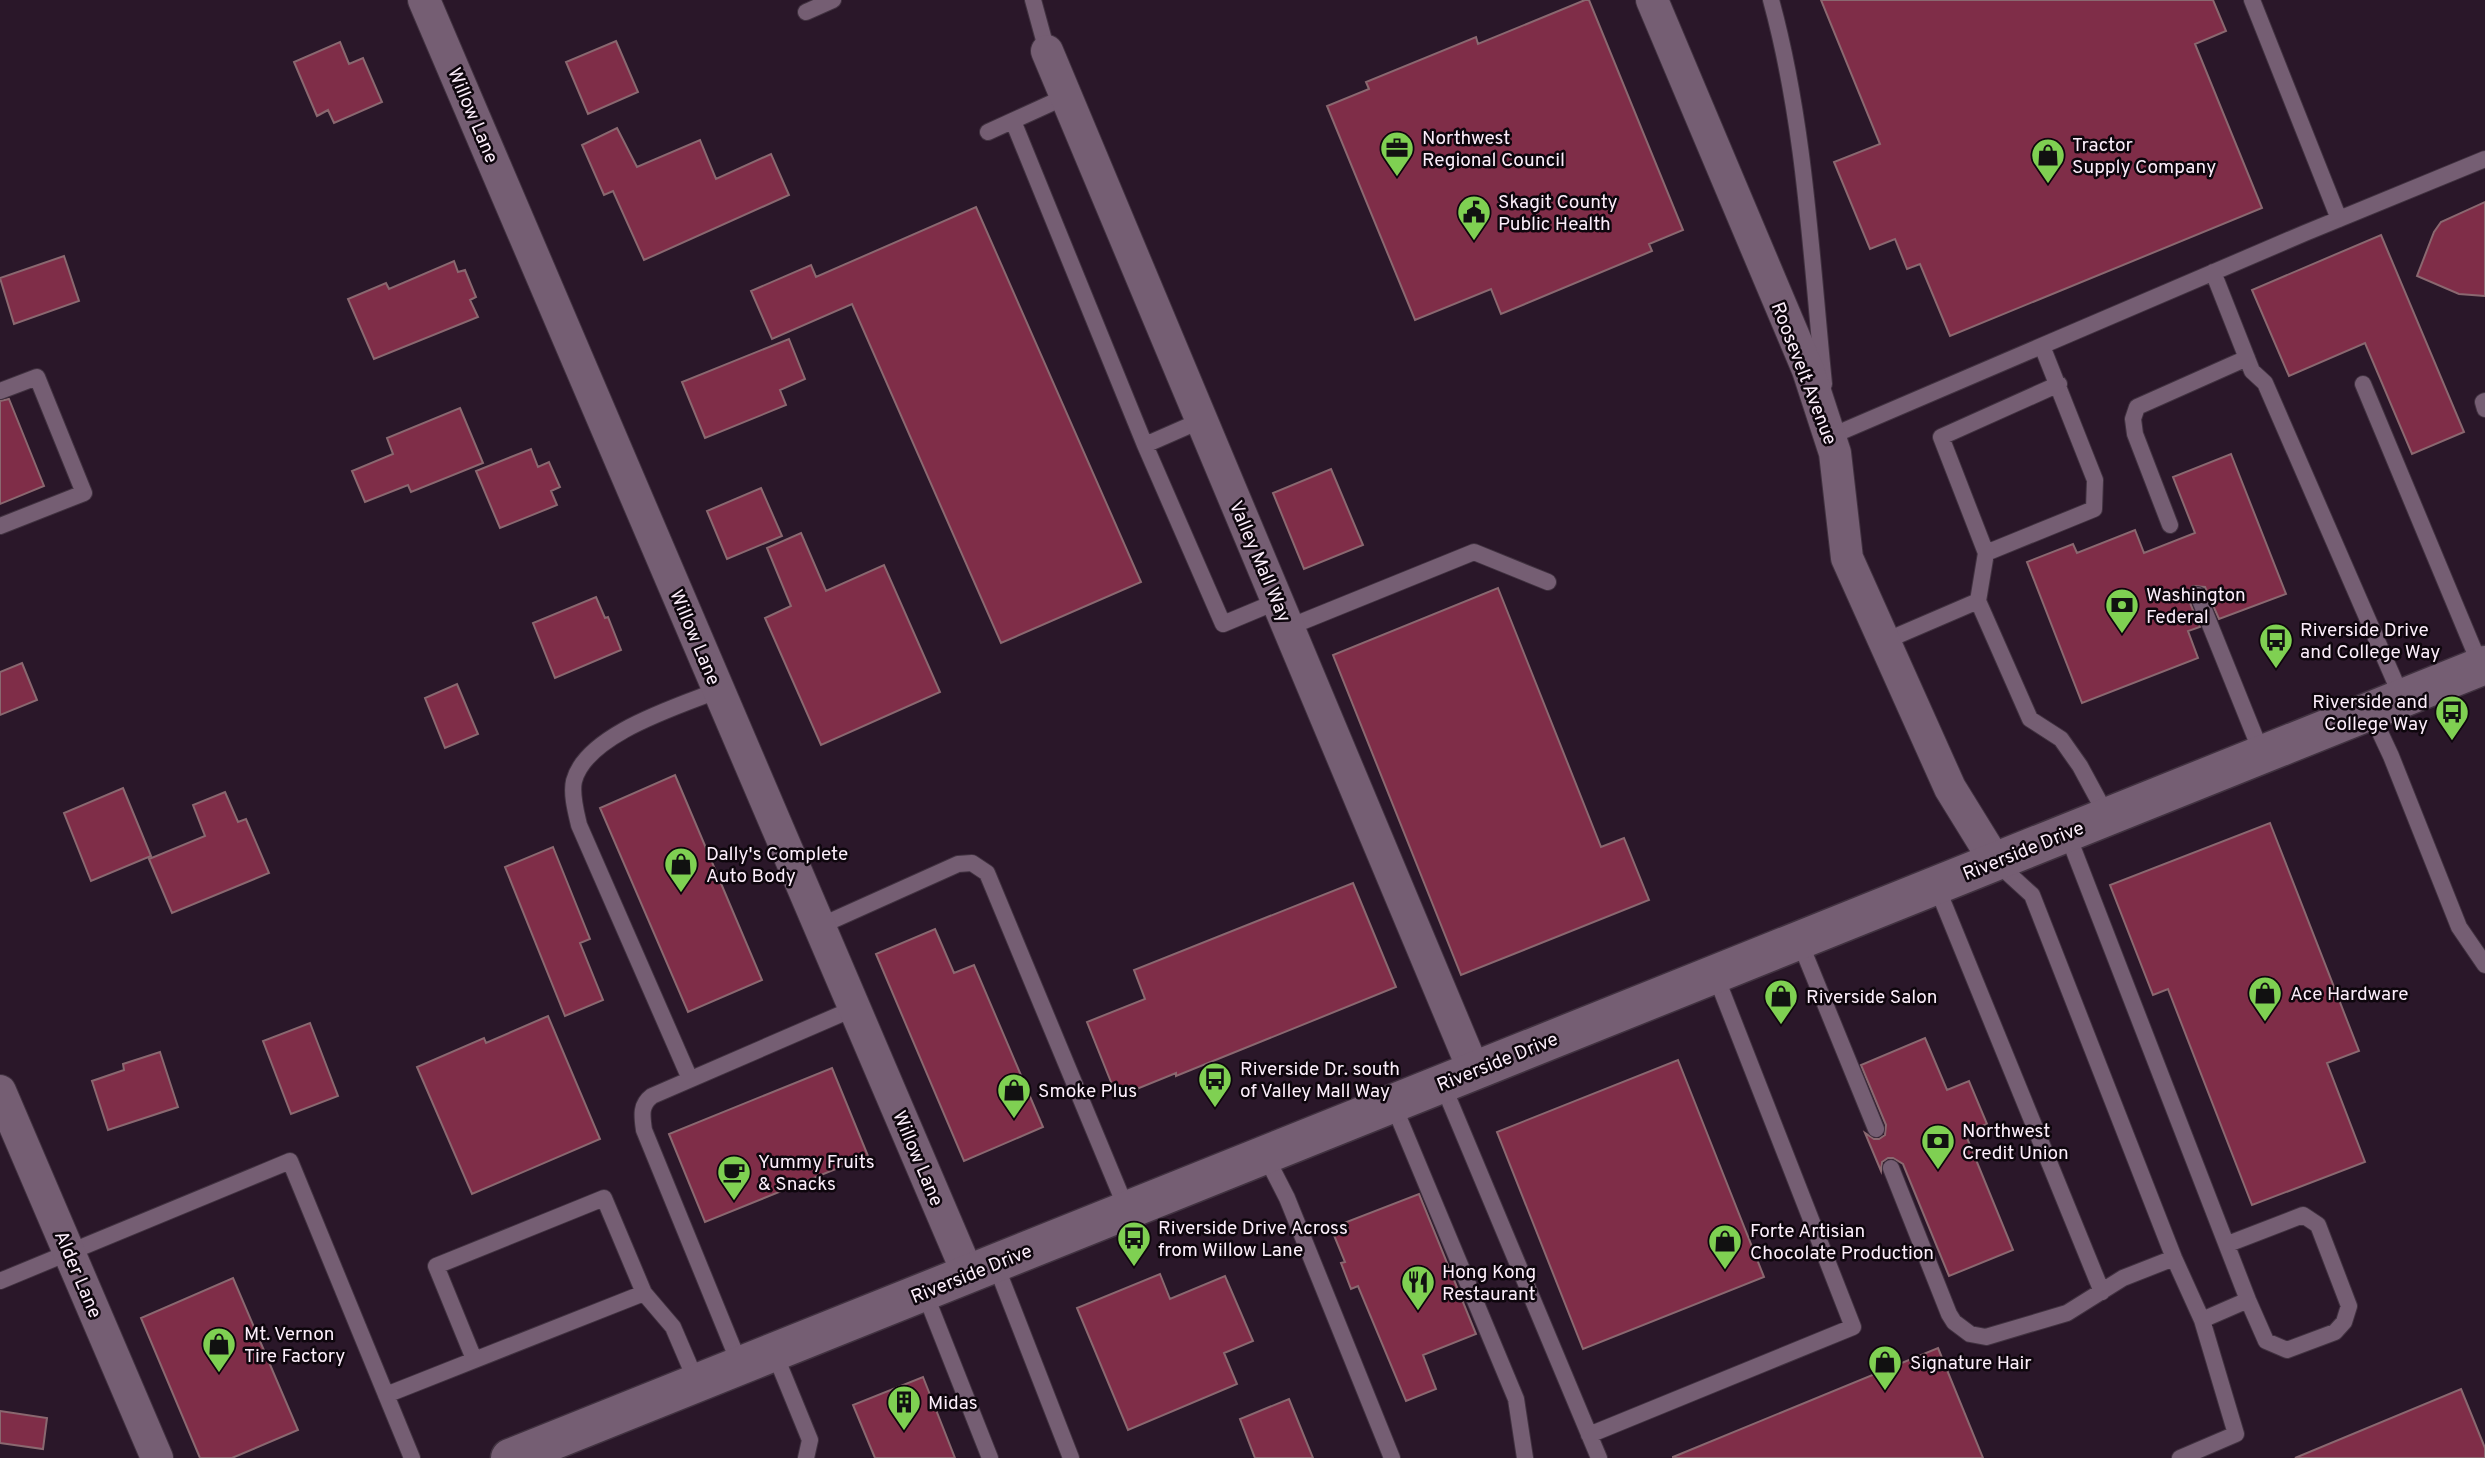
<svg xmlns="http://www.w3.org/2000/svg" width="2485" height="1458" viewBox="0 0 2485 1458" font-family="Overpass,sans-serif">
	<rect width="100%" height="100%" fill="#2a1729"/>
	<!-- building -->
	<path fill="#7f2d48" stroke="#8a6870" stroke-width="2" d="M1585 0H1589L1683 230 1649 244 1652 251 1501 314 1491 289 1415 320 1327 106 1369 89 1366 82 1476 37 1478 44Z
		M1821 0H2213L2226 31 2195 44 2262 208 1950 336 1920 264 1907 269 1895 239 1870 249 1834 162 1880 144Z
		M616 41 638 92 588 114 566 62Z
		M340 42 349 64 363 58 382 102 334 123 328 110 317 116 294 62Z
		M617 128 637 167 700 140 716 179 771 154 789 195 644 260 613 191 604 195 582 145Z
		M2485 202V296L2459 294 2417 276 2434 232 2441 222Z
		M976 207 1141 582 1001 643 852 304 772 339 751 291 811 265 816 277Z
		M2381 235 2464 432 2412 454 2365 343 2289 376 2252 290Z
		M64 256 79 301 14 324 0 278Z
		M454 261 458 272 465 270 476 297 470 300 478 317 374 359 348 299 386 283 389 289Z
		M789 339 805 379 780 390 786 405 705 438 682 382Z
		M9 399 44 486 0 504V401Z
		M460 408 483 463 411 492 408 485 365 502 352 471 393 454 387 438Z
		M531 449 538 467 549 462 560 487 551 491 557 505 500 528 476 471Z
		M2231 454 2286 594 2219 619 2205 587 2193 586 2188 593V598L2200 627 2188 631 2198 658 2082 703 2027 562 2073 544 2077 553 2135 530 2144 553 2195 533 2173 477Z
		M1331 469 1363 545 1304 569 1273 493Z
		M761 488 782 536 727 559 707 511Z
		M801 533 826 591 884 565 940 692 821 745 765 618 791 606 767 548Z
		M1498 588 1601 847 1624 838 1649 900 1461 975 1333 655Z
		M596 597 605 618 608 617 621 650 555 678 533 623Z
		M22 663 37 700 0 715V672Z
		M457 684 478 734 445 748 425 698Z
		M675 775 762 980 688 1012 600 808Z
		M123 788 151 856 91 881 64 813Z
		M225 792 238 822 246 819 269 873 172 913 149 859 205 836 193 805Z
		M2270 823 2359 1051 2327 1063 2365 1162 2252 1205 2168 989 2153 995 2110 885Z
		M553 847 590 939 580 943 603 1000 565 1016 505 867Z
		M1353 883 1396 987 1176 1076V1073L1117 1097 1087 1022 1145 999 1134 970Z
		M935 929 954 973 974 965 1043 1127 964 1161 876 954Z
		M548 1016 600 1139 472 1194 417 1067 484 1038 486 1043Z
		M310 1023 338 1096 291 1114 263 1041Z
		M1925 1038 1947 1090 1969 1081 1987 1124 1965 1133 2013 1250 1949 1276 1903 1164 1893 1158H1888L1882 1162 1881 1171 1865 1133 1874 1139H1879L1885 1135 1886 1125 1861 1065Z
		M160 1052 178 1107 108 1130 92 1081 124 1070 123 1064Z
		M1678 1060 1764 1277 1583 1349 1497 1132Z
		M832 1068 868 1156 705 1222 669 1134Z
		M1419 1194 1476 1334 1423 1355 1436 1389 1406 1401 1358 1286 1351 1289 1341 1263 1345 1262 1331 1228Z
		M1160 1274 1170 1299 1225 1276 1253 1341 1224 1353 1237 1384 1128 1430 1077 1308Z
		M233 1278 298 1430 232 1458H200L141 1318Z
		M1938 1348 1983 1458H1673V1457Z
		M923 1377 955 1458H875L853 1405Z
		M2461 1389 2485 1448V1458H2295Z
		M1289 1399 1313 1458H1255L1240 1419Z
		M0 1411 47 1418 43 1449 0 1443Z"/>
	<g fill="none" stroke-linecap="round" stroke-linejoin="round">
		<!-- service casing -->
		<g stroke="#413240" stroke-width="18">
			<path id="service" d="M1033 0 1047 51
				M1771 0C1805 124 1811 256 1824 384
				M2252 0 2339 219
				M806 12 833 0
				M1013 121 1145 445 1202 420
				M988 132 1067 96
				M2213 272 2252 371 2265 383 2402 698
				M2059 384 1941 437 1986 553 1978 601 2030 719 2061 739 2080 766 2107 816
				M2363 384 2481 667
				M0 391 37 377 84 493 0 526
				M2485 401 2483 402 2485 409
				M1829 434V437L2305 233 2485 159
				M1145 445 1223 624 1278 601
				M2170 525 2135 434 2133 419 2137 407 2247 358
				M1986 553 2094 509 2095 480 2042 346
				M2198 595 2262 754
				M1289 627 1474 552 1548 582
				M1885 641 1978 601
				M2370 711 2391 756 2459 927 2485 965
				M2067 833 2248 1300 2266 1341 2287 1350 2335 1332 2344 1322 2349 1306 2318 1225 2303 1215 2228 1244
				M1997 863 2032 895 2174 1258 2202 1320 2236 1434 2180 1458
				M1936 885 2102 1292
				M820 926 958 864 972 863 987 873 1127 1210
				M1799 940 1876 1129
				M690 1079 579 825C576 812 571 794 574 781 586 734 679 706 719 690
				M1442 1083 1599 1458
				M1393 1104 1516 1399 1525 1458
				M1265 1155 1287 1198 1392 1458
				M1891 1168 1949 1314 1954 1322 1970 1334 1986 1337 2067 1313 2123 1278 2174 1258
				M995 1263 1071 1458
				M0 1281 290 1161 412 1458
				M924 1291 990 1458
				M2202 1320 2248 1300
				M774 1352 810 1440 806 1458
				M474 1359 436 1266 604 1198 644 1293 673 1327 697 1383
				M740 1365 644 1130C642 1116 640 1105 652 1096L855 1008
				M386 1395 644 1293
				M1589 1435 1853 1327 1715 974"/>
		</g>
		<!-- minor casing -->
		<g stroke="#413240" stroke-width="34">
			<path id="minor" d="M424 0 968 1274
				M1652 0 1808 370 1835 453 1847 558 1950 788 1995 861
				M1047 51 1474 1071
				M0 1091 157 1458"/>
		</g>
		<!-- secondary casing -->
		<g stroke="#413240" stroke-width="41">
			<path id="secondary" d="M510 1458 2485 665"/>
		</g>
		<!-- service -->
		<use href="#service" stroke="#755e73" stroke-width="16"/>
		<!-- minor -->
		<use href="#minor" stroke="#755e73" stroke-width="32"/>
		<!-- secondary -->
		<use href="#secondary" stroke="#755e73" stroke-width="38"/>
	</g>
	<!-- icons -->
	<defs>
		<g id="office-pin" transform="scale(1.75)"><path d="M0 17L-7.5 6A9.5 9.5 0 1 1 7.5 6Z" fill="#7fd052" stroke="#0e060d"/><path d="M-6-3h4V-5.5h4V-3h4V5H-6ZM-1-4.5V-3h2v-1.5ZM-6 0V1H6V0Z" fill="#111"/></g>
		<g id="shop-pin" transform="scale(1.75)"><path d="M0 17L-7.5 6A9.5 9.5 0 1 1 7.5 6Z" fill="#7fd052" stroke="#0e060d"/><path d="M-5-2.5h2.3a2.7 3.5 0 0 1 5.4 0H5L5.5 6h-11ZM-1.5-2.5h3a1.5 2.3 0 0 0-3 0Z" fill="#111"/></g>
		<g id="civic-pin" transform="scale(1.75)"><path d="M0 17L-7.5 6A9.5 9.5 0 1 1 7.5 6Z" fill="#7fd052" stroke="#0e060d"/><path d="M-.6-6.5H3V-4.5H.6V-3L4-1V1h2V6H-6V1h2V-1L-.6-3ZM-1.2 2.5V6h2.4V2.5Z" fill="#111"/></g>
		<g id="bank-pin" transform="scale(1.75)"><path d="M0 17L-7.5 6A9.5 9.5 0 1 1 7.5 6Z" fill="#7fd052" stroke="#0e060d"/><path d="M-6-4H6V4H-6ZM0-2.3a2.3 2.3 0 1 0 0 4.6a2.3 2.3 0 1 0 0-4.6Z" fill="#111"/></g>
		<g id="bus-pin" transform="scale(1.75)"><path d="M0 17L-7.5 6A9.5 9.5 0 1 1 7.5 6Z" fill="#7fd052" stroke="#0e060d"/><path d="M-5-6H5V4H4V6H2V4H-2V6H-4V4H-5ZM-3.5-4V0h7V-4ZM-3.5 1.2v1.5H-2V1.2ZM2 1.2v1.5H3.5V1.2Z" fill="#111"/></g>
		<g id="cafe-pin" transform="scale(1.75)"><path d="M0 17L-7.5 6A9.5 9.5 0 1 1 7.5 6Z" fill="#7fd052" stroke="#0e060d"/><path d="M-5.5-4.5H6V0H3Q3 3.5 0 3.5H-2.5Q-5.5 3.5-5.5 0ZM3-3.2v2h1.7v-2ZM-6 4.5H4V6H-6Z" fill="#111"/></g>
		<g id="restaurant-pin" transform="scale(1.75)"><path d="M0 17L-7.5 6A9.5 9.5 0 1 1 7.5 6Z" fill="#7fd052" stroke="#0e060d"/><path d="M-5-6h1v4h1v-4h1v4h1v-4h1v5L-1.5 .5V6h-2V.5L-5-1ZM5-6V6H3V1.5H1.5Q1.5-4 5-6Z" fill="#111"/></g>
		<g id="building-pin" transform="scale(1.75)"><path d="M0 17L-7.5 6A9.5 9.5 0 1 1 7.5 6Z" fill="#7fd052" stroke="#0e060d"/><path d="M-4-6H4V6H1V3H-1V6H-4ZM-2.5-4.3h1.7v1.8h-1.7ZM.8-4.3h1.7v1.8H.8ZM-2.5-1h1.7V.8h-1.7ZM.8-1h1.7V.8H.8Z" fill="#111"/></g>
	</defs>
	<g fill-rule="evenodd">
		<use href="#office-pin" x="1397" y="148"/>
		<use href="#shop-pin" x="2048" y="155"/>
		<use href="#civic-pin" x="1474" y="212"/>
		<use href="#bank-pin" x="2122" y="605"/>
		<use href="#bus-pin" x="2276" y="640"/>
		<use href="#bus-pin" x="2452" y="712"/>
		<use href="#shop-pin" x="681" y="864"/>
		<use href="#shop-pin" x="2265" y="993"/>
		<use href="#shop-pin" x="1781" y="996"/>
		<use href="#bus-pin" x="1215" y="1079"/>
		<use href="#shop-pin" x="1014" y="1090"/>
		<use href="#bank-pin" x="1938" y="1141"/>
		<use href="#cafe-pin" x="734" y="1172"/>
		<use href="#bus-pin" x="1134" y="1238"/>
		<use href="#shop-pin" x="1725" y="1241"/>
		<use href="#restaurant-pin" x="1418" y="1282"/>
		<use href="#shop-pin" x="219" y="1344"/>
		<use href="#shop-pin" x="1885" y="1362"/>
		<use href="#building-pin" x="904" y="1402"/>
	</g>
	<g text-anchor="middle" stroke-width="5" stroke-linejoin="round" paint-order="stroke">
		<!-- street labels -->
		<g font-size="19" fill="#fceefb" stroke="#0e060d">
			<text transform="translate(474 115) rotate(67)" y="7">Willow Lane</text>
			<text transform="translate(1805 373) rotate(69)" y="7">Roosevelt Avenue</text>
			<text transform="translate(1261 561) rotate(67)" y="7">Valley Mall Way</text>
			<text transform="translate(696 637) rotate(67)" y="7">Willow Lane</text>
			<text transform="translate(2023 850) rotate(-22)" y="7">Riverside Drive</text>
			<text transform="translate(1497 1061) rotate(-22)" y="7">Riverside Drive</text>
			<text transform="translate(919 1158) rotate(67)" y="7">Willow Lane</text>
			<text transform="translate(971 1273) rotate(-22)" y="7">Riverside Drive</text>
			<text transform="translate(79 1274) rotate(67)" y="7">Alder Lane</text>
		</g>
		<!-- poi labels -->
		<g font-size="19" fill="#fceefb" stroke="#0e060d" text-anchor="start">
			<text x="1422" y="144">Northwest<tspan x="1422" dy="22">Regional Council</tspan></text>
			<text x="2072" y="151">Tractor<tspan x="2072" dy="22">Supply Company</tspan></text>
			<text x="1498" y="208">Skagit County<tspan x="1498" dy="22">Public Health</tspan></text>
			<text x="2146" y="601">Washington<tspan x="2146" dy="22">Federal</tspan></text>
			<text x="2300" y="636">Riverside Drive<tspan x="2300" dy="22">and College Way</tspan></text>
			<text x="2428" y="708" text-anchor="end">Riverside and<tspan x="2428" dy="22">College Way</tspan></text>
			<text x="706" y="860">Dally's Complete<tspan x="706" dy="22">Auto Body</tspan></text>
			<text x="2290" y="1000">Ace Hardware</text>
			<text x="1806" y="1003">Riverside Salon</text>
			<text x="1240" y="1075">Riverside Dr. south<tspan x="1240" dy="22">of Valley Mall Way</tspan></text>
			<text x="1038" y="1097">Smoke Plus</text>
			<text x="1962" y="1137">Northwest<tspan x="1962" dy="22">Credit Union</tspan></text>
			<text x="758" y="1168">Yummy Fruits<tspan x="758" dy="22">&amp; Snacks</tspan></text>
			<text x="1158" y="1234">Riverside Drive Across<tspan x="1158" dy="22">from Willow Lane</tspan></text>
			<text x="1750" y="1237">Forte Artisian<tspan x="1750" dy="22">Chocolate Production</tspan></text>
			<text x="1442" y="1278">Hong Kong<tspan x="1442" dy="22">Restaurant</tspan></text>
			<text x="244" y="1340">Mt. Vernon<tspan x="244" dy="22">Tire Factory</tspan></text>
			<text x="1910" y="1369">Signature Hair</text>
			<text x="928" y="1409">Midas</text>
		</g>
	</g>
</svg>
